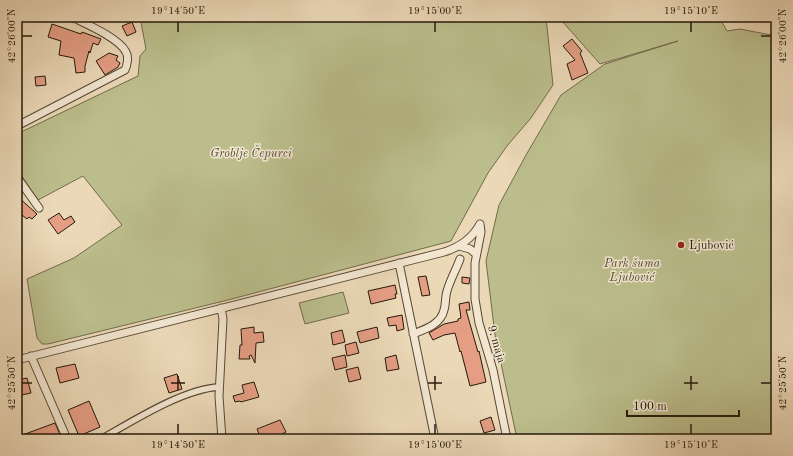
<svg xmlns="http://www.w3.org/2000/svg" width="793" height="456" viewBox="0 0 793 456" font-family="'Old Standard TT',serif">
	<rect width="100%" height="100%" fill="#ebd8b7"/>
	<filter id="stains"><feTurbulence type="fractalNoise" baseFrequency=".005" numOctaves="4"/><feColorMatrix values="0 0 0 0 .2 0 0 0 0 .09 0 0 0 0 .02 0 0 0 .5 -.17"/></filter>
	<radialGradient id="worn" r=".72"><stop offset=".6" stop-color="#630" stop-opacity="0"/><stop offset="1" stop-color="#630" stop-opacity=".3"/></radialGradient>
	<!-- green -->
	<path fill="#bbbe8c" stroke="#706b4c" d="M140 17H546L553 85 531 118 507 146 488 173 451 241 228 300 48 344H42L37 338 27 279 74 258 122 225 83 176 38 200 17 169V134L138 76 140 56 146 49Z
		M560 17H719L727 31 740 29 776 36V439H517L495 335 486 261 499 205 526 155 561 95 605 64 678 41 600 64 561 20Z
		M343 292 349 313 305 324 299 303Z"/>
	<!-- building -->
	<path fill="#e59e84" stroke="#24180b" d="M132 22 136 32 127 36 122 26Z
		M52 24 81 34 82 32 101 39 98 45 93 43 90 53 89 51 85 66V72L76 73 74 58 59 55 61 41 48 37Z
		M572 39 582 51 580 53 588 73 572 80 567 64 575 60 563 46Z
		M109 53 118 56 116 60 120 63 118 67 105 75 96 61Z
		M45 76 46 85 36 86 35 77Z
		M17 196 37 214 32 219 29 217 27 219 17 211Z
		M59 213 64 220 71 216 75 222 58 234 48 220Z
		M426 276 430 295 422 296 418 277Z
		M462 277 470 278 469 284 462 283Z
		M395 285 397 294H395L396 298 371 304 368 291Z
		M469 302 470 310H466L478 352 479 351 486 382 470 386 461 351 460 352 455 333 444 335 433 340 429 333 444 324 458 321V319L461 318 459 304Z
		M402 315 404 329 397 331 396 325 389 326 387 318Z
		M254 327V333L263 332 264 342 256 343 255 363 251 355 249 356 250 359H239L240 345H242L241 329Z
		M377 327 379 338 360 343 357 332Z
		M342 330 345 342 333 345 331 333Z
		M356 342 359 353 347 356 345 345Z
		M345 355 347 367 335 370 332 358Z
		M396 355 399 369 387 371 385 358Z
		M75 364 79 378 60 383 56 368Z
		M358 367 361 379 349 382 346 370Z
		M177 374 182 389 169 393 164 378Z
		M27 378 31 393 17 396V380Z
		M254 382 259 397 241 402 240 401 235 402 233 396 244 393 242 385Z
		M89 401 100 427 79 436 68 410Z
		M491 417 495 430 484 433 480 421Z
		M280 420 286 432 276 437 277 439H261L257 429Z
		M55 423 62 439H17V437Z"/>
	<g fill="none" stroke-linecap="round" stroke-linejoin="round">
		<!-- pedestrian casing -->
		<g stroke="#564836" stroke-width="8">
			<path id="pedestrian" d="M101 439C133 421 183 389 219 387"/>
		</g>
		<!-- minor casing -->
		<g stroke="#564836" stroke-width="9">
			<path id="minor" d="M17 126 125 70C127 66 129 57 126 52 119 38 86 24 72 17
				M17 177 39 208
				M480 224 481 232 475 263V299L479 323 493 370 507 439
				M459 246 470 249 476 254
				M399 263 435 439
				M221 308 223 319 219 396 222 439
				M413 334C426 329 441 324 444 310 446 304 445 297 447 291 450 280 456 270 460 259
				M31 356 67 439
				M17 360 444 252C460 247 472 239 480 224"/>
		</g>
		<!-- pedestrian -->
		<use href="#pedestrian" stroke="#f2e6d0" stroke-width="5.5"/>
		<!-- minor -->
		<use href="#minor" stroke="#f2e6d0" stroke-width="7"/>
	</g>
	<!-- ticks -->
	<path fill="none" stroke="#24180b" stroke-width="1.5" d="M178 22V32M435 22V32M691 22V32M22 36H32M761 36H771M178 376V390M435 376V390M691 376V390M22 383H32M171 383H185M428 383H442M684 383H698M761 383H771M178 424V434M435 424V434M691 424V434"/>
	<!-- markers -->
	<circle fill="#8f2418" stroke="#f2e6d0" stroke-width="1.5" cx="681" cy="245" r="4"/>
	<g text-anchor="middle" stroke-width="3" stroke-linejoin="round" paint-order="stroke">
		<!-- park labels -->
		<g font-size="12" font-style="italic" fill="#514a32" stroke="#f2e6d0">
			<text x="251" y="157">Groblje Čepurci</text>
			<text x="632" y="267">Park šuma<tspan x="632" dy="14">Ljubović</tspan></text>
		</g>
		<!-- poi labels -->
		<g font-size="12" fill="#24180b" stroke="#f2e6d0" text-anchor="start">
			<text x="689" y="249">Ljubović</text>
		</g>
		<!-- street labels -->
		<g font-size="12" fill="#24180b" stroke="#f2e6d0">
			<text transform="translate(497 344) rotate(74)" y="4">9. maja</text>
		</g>
	</g>
	<!-- margin -->
	<rect width="793" height="456" fill="none" stroke="#ebd8b7" stroke-width="44"/>
	<!-- scale -->
	<path d="M627 410v6h112v-6" fill="none" stroke="#24180b" stroke-width="2"/>
	<text x="633" y="410" font-size="12" fill="#24180b" stroke="#f2e6d0" stroke-width="3" paint-order="stroke">100 m</text>
	<rect x="22" y="22" width="749" height="412" fill="none" stroke="#24180b" stroke-width="1.5"/>
	<g font-size="10" text-anchor="middle" fill="#24180b">
		<text x="178" y="14">19°14'50"E</text>
		<text x="435" y="14">19°15'00"E</text>
		<text x="691" y="14">19°15'10"E</text>
		<text transform="translate(11 36) rotate(-90)" y="4">42°26'00"N</text>
		<text transform="translate(782 36) rotate(-90)" y="4">42°26'00"N</text>
		<text transform="translate(11 383) rotate(-90)" y="4">42°25'50"N</text>
		<text transform="translate(782 383) rotate(-90)" y="4">42°25'50"N</text>
		<text x="178" y="448">19°14'50"E</text>
		<text x="435" y="448">19°15'00"E</text>
		<text x="691" y="448">19°15'10"E</text>
	</g>
	<rect width="100%" height="100%" filter="url(#stains)"/>
	<rect width="100%" height="100%" fill="url(#worn)"/>
</svg>
